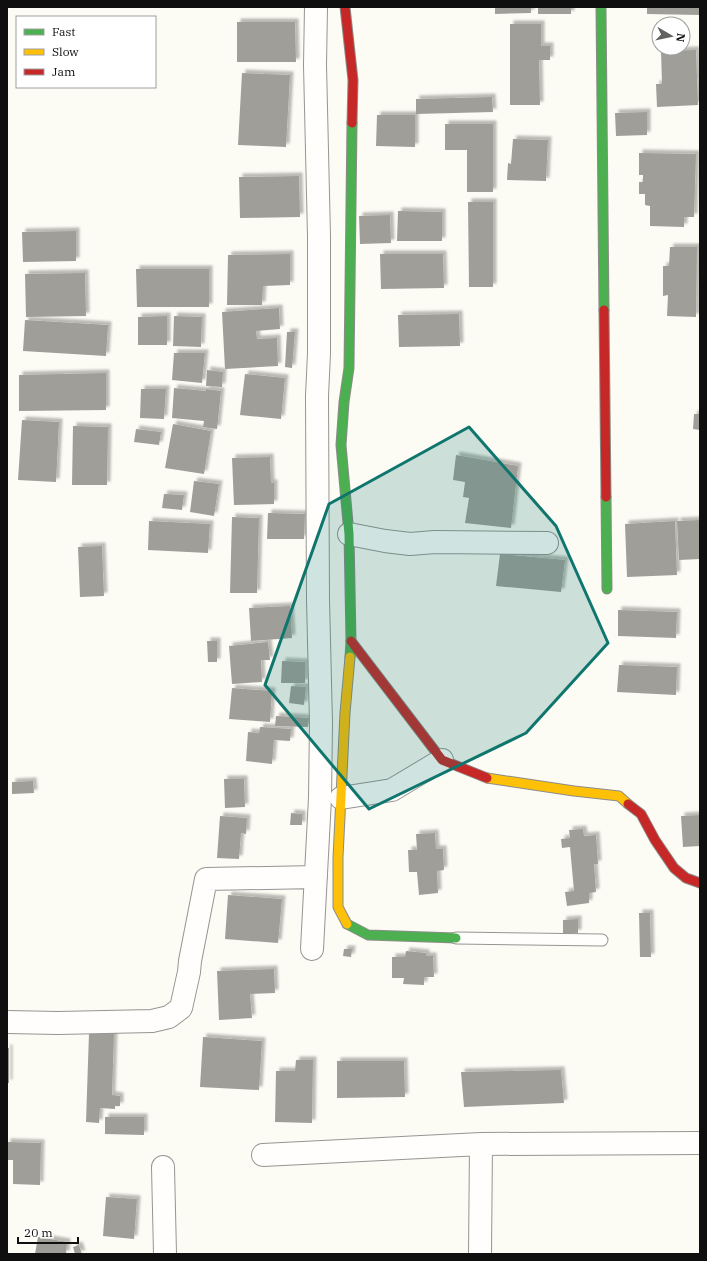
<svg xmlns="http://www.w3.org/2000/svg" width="707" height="1261" viewBox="0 0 707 1261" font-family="'IBM Plex Serif',serif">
	<defs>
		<filter id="shadow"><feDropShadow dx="3.5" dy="-3.5" stdDeviation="1" flood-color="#0004"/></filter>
	</defs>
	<rect width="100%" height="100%" fill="#fcfbf4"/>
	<!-- building -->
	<path fill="#a09e99" filter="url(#shadow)" d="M495 7H531V13L495 14Z
		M538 7H571V14H538Z
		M647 7H700V15L647 14Z
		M237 22H295L296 62H237Z
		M510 24H541V46H550V60H539L540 105H510Z
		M696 50 698 105 657 107 656 84H662L661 51Z
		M242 73 290 75 286 147 238 145Z
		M492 97 493 112 416 114V99Z
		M647 112V135L616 136 615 113Z
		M377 115H415V147L376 146Z
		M445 124H493V192H467V150H445Z
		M513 139 548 140 546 181 507 180 508 163 511 164Z
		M639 153 696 154 694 217H684V227L650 226V206L645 205V194H639V182H643V175H639Z
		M299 176 300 217 240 218 239 177Z
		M468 202H493V287H469Z
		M398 211 442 212V241H397Z
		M390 215 391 243 360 244 359 216Z
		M76 231V261L23 262 22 232Z
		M670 247H697L696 317 667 316 668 295 663 296V266H669Z
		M290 254V285L263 286 262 305H227L228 255Z
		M380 254H443L444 288 381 289Z
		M136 269H209V307H137Z
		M85 273 86 316 26 317 25 274Z
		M279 308 280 329 256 331 257 339 277 338 278 366 225 369 222 312Z
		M459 314 460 346 399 347 398 315Z
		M167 316V345H138V317Z
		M174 316 202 317 201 347 173 346Z
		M25 320 108 325 106 356 23 351Z
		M287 332H295L292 368 285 367Z
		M174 353H205L202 383 172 380Z
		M207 370 223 372 222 387 206 386Z
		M106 373V410L19 411V375Z
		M245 374 285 378 281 419 240 415Z
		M174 388 206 391V389L221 391 217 429 203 427 204 421 172 418Z
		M141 389H166L164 419 140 418Z
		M694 414H700V430L693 429Z
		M22 420 59 422 56 482 18 480Z
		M173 424 211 431 204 474 165 468Z
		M73 426 108 427 107 485H72Z
		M136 429 161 432 159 445 134 442Z
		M456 455 518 466 511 528 465 523 469 498 463 497 465 482 453 480Z
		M270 457 271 483H274V504L234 505 232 458Z
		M194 481 219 484 214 516 190 512Z
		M164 494 184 495 182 510 162 508Z
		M268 513 305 514 304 539H267Z
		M232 517 259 518 257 593H230Z
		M700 520V559L679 560 677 521Z
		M149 521 210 524 208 553 148 550Z
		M675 521 677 575 627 577 625 524Z
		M102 546 104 596 80 597 78 547Z
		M500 554 565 560 561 592 496 586Z
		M290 606 292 638 251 641 249 608Z
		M618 610 677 612 676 638 618 636Z
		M207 641H217V662H208Z
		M268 642 270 660H261L262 682 232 684 229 646Z
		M282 661 305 662V683H281Z
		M619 665 677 667 676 695 617 692Z
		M291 686 306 687 304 705 289 703Z
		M232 688 272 691 270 722 229 719Z
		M276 716 309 718 308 727 275 726Z
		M260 727 291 729 290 741 274 740 272 764 246 761 248 732 259 733Z
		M224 779H244L245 807 225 808Z
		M33 781 34 793 12 794V782Z
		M291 813 302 814V825H290Z
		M700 815V846L683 847 681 816Z
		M220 816 247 818 246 834 241 833 239 859 217 858Z
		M583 829 584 836 596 835 598 864H594L596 892 589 893V903L567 906 565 892 574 891 570 847 562 848 561 839 570 838 569 830Z
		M435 833 436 849H443L444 870 437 871 438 893 419 895 417 872H409L408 850H417L416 834Z
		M228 895 282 899 278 943 225 939Z
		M639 913H650L651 957H640Z
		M578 919V933H563V920Z
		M344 949H352L351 957 343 956Z
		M406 951 426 953V956H433L434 977H424V985L403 984 404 978H392V957H405Z
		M274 969 275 993 250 994 252 1018 219 1020 217 971Z
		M89 1033 114 1034 112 1095 120 1096V1106H115V1109L100 1108 99 1123 86 1122Z
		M203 1037 262 1041 259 1090 200 1087Z
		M7 1048H9V1083H7Z
		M296 1060H313L312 1123 275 1122 276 1071H295Z
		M337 1061H404L405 1097 337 1098Z
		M561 1070 564 1103 464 1107 461 1072Z
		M105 1117H144V1135L105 1134Z
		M7 1142 41 1143 40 1185 13 1184V1160H7Z
		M106 1197 137 1199 134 1239 103 1236Z
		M38 1237 67 1242 66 1254H35Z
		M79 1245 82 1254H75L73 1247Z"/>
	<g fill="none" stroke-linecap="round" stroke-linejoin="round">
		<!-- lane casing -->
		<g stroke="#969592" stroke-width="13">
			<path id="lane" d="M456 938 602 940"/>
		</g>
		<!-- street casing -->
		<g stroke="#969592" stroke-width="24">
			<path id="street" d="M349 534 385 541 410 544 435 542 547 543
				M341 798 392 790 442 760
				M312 949 320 798 321 723 318 600 317 396 319 353V237L315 65 316 7
				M7 1022 58 1023 152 1021 169 1017 181 1008 189 972 190 961 206 879 316 877
				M263 1155 481 1144 700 1143
				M163 1167 165 1254
				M480 1254 481 1144"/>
		</g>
		<!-- fast casing -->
		<g stroke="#8c8c89" stroke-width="11">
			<path id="fast" d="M601 7 604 310
				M606 497 607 589
				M350 657 351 641 349 534 341 445 344 402 349 368 352 123
				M347 924 368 935 456 938"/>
		</g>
		<!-- slow casing -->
		<g stroke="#8c8c89" stroke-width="11">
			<path id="slow" d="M487 778 574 791 619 796 628 804
				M347 924 338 907V858L345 713 350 657"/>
		</g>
		<!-- jam casing -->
		<g stroke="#8c8c89" stroke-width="11">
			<path id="jam" d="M345 7 353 80 352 123
				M604 310 606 497
				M351 641 442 760 487 778
				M628 804 641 814 655 840 674 868 686 878 700 883"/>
		</g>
		<!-- lane -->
		<use href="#lane" stroke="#fffefd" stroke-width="11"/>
		<!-- street -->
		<use href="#street" stroke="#fffefd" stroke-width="22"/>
		<!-- fast -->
		<use href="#fast" stroke="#4caf50" stroke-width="9"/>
		<!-- slow -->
		<use href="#slow" stroke="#ffc107" stroke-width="9"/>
		<!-- jam -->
		<use href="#jam" stroke="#c62828" stroke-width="9"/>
	</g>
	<!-- marked area -->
	<path fill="#0f766e" fill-opacity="0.2" stroke="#0f766e" stroke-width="3" stroke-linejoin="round" d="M469 427 556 526 608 643 526 733 369 809 265 685 329 504Z"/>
	<!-- border -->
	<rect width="707" height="1261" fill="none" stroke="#0f0f0f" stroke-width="16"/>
	<!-- legend -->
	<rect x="16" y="16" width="140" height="72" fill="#ffffff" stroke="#9f9f9f"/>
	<rect x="24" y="29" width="20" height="6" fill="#4caf50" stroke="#9f9f9f"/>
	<text x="52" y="36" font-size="12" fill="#0f0f0f">Fast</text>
	<rect x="24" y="49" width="20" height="6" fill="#ffc107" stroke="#9f9f9f"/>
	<text x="52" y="56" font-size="12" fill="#0f0f0f">Slow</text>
	<rect x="24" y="69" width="20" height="6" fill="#c62828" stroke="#9f9f9f"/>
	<text x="52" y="76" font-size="12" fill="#0f0f0f">Jam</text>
	<!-- north arrow -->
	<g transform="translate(671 36) rotate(99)"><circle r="19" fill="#ffffff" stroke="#9f9f9f"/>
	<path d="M0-3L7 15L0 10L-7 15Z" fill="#62625f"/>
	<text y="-6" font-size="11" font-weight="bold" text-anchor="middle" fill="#0f0f0f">N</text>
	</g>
	<!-- scale -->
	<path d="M18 1237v6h60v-6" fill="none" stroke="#0f0f0f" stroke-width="2"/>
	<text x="24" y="1237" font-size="12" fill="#0f0f0f" stroke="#ffffff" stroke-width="3" paint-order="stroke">20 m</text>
</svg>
